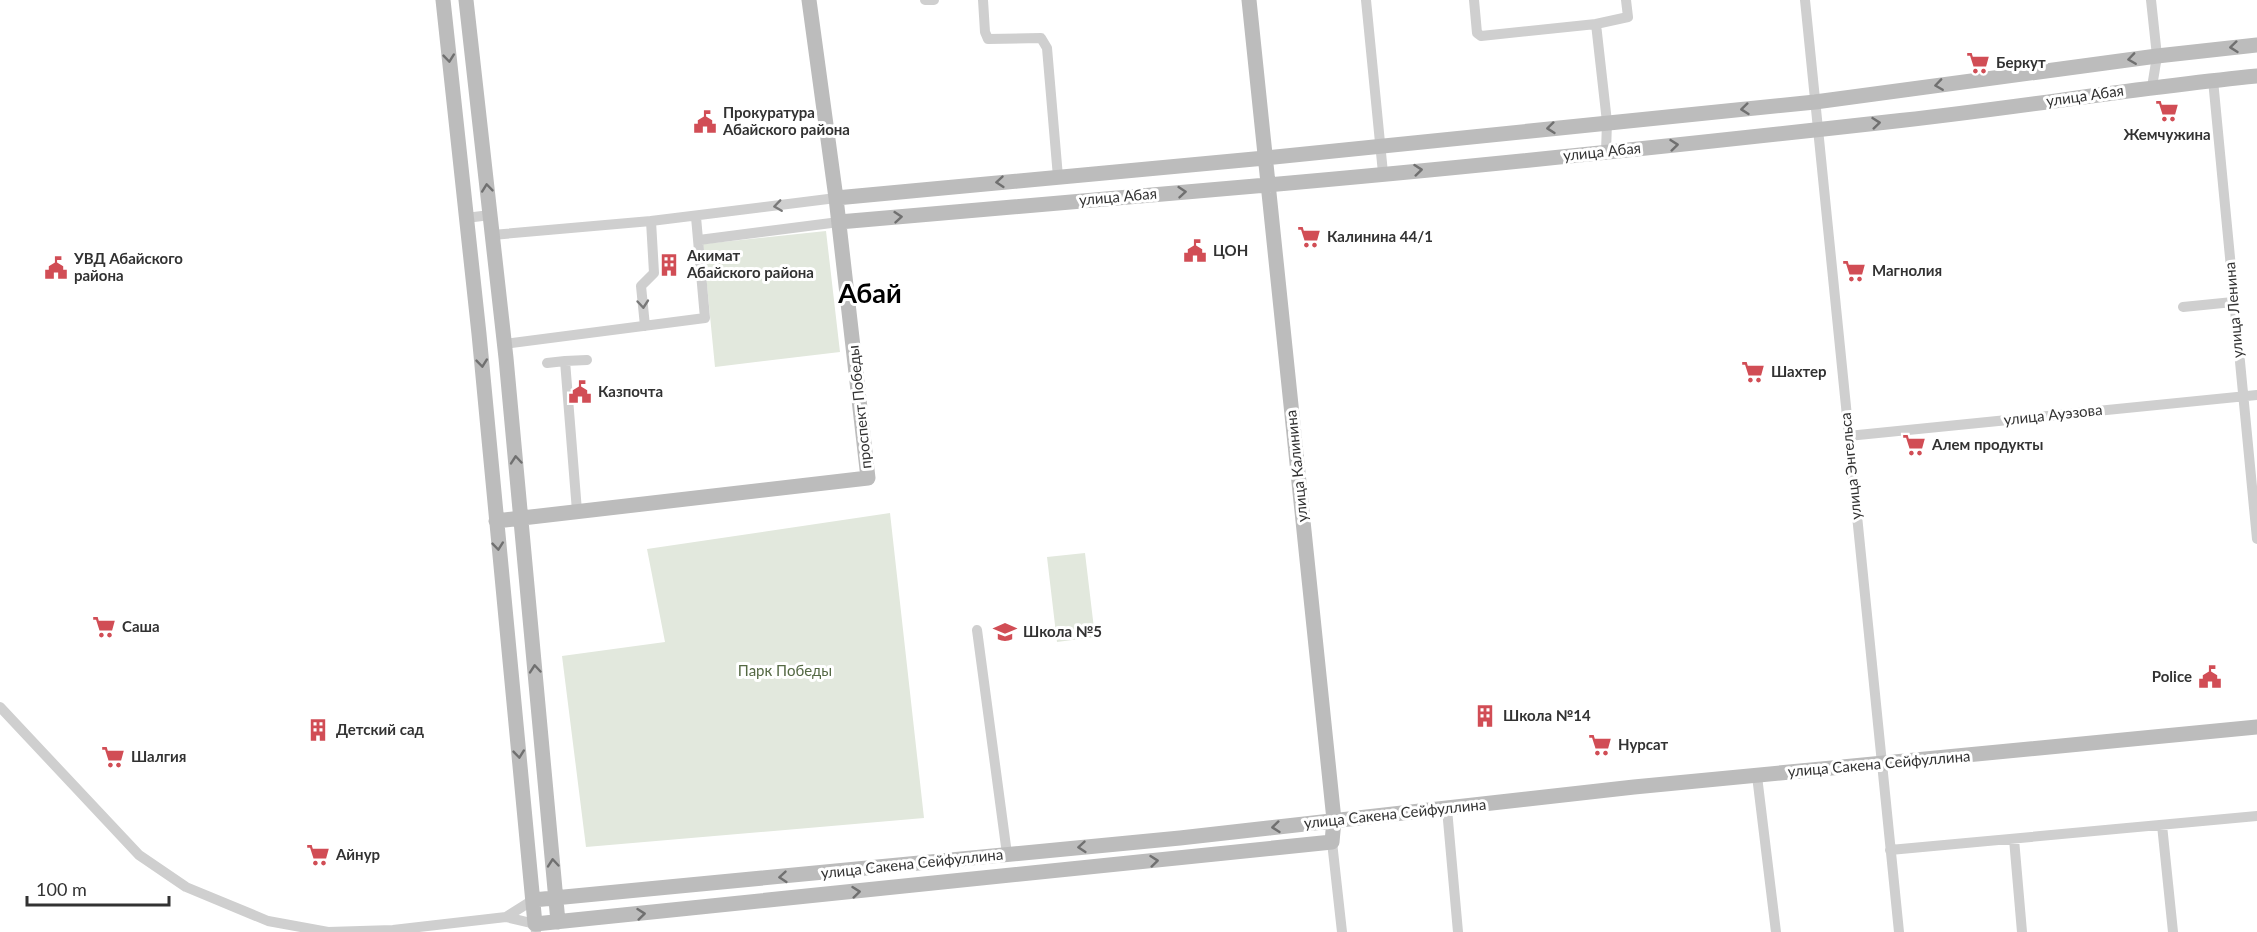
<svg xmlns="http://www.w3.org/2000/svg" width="2257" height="932" viewBox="0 0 2257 932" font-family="Lato,sans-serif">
	<rect width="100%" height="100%" fill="#fff"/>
	<!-- green -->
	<path fill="#e2e8dd" d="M826 231 840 352 715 367 703 244Z
		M890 513 924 818 586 847 562 656 665 642 647 549Z
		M1085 553 1095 637 1057 642 1047 557Z"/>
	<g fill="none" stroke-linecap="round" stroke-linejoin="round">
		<!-- street -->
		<path stroke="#cfcfcf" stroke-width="10" d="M925 0H934
			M983 0 985 32 988 39 1041 38 1047 48 1058 177
			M1366 0 1383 173
			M1474 0 1477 33 1481 36 1596 24 1607 122 1606 152
			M1805 0 1899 932
			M2151 0 2157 56 2152 87
			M1596 24 1628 17 1626 0
			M2213 80 2257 539
			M466 218 490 215
			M492 235 651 221
			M699 240 839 222
			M2183 307 2233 302
			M645 326 641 286 654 273 651 221 836 198
			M504 344 705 318 696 217
			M547 363 565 361
			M1848 436 2257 395
			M577 511 565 361 587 360
			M977 630 1007 854
			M0 707 139 855 186 887 268 921 328 932 393 930 506 917 535 924 536 932
			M1757 776 1776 932
			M1447 809 1458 932
			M2162 825 2173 932
			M2014 839 2022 932
			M1332 842 1342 932
			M1890 850 2257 816
			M506 917 533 900"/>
		<!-- secondary -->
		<path stroke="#bcbcbc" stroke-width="15" d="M443 0 479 334 535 924 1332 842 1334 820 1249 0
			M466 0 506 358 558 922
			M836 198 1265 158 1815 102 2157 56 2257 45
			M839 222C982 209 1125 198 1267 185 1474 167 1681 145 1887 122 2011 109 2133 88 2257 76
			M496 521 868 478 836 198 809 0
			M533 900 1180 838 1634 787 2257 727"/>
	</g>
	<!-- one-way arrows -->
	<defs><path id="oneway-chevron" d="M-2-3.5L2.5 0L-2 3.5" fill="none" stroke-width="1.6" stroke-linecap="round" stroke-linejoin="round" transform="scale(1.5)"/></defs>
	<g stroke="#707070">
		<use href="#oneway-chevron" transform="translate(2234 47) rotate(174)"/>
		<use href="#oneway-chevron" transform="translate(449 58) rotate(84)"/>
		<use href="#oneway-chevron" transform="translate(2132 59) rotate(172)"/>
		<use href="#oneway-chevron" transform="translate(1939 85) rotate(172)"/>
		<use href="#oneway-chevron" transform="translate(1745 109) rotate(174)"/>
		<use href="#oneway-chevron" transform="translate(1876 123) rotate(-6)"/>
		<use href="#oneway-chevron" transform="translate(1551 128) rotate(174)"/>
		<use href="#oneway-chevron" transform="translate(1674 145) rotate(-6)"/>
		<use href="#oneway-chevron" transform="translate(1418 170) rotate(-6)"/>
		<use href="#oneway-chevron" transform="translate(1000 182) rotate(175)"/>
		<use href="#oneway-chevron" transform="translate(487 188) rotate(-96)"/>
		<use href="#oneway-chevron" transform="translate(1182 192) rotate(-5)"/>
		<use href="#oneway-chevron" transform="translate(898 217) rotate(-5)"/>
		<use href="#oneway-chevron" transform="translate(482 363) rotate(84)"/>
		<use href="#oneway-chevron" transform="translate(516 460) rotate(-95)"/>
		<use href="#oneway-chevron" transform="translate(498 546) rotate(84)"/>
		<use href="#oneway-chevron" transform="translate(535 669) rotate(-95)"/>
		<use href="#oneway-chevron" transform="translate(519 754) rotate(84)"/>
		<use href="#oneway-chevron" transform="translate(1276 827) rotate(174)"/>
		<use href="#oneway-chevron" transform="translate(1082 847) rotate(175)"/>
		<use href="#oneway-chevron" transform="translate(1154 861) rotate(-6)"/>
		<use href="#oneway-chevron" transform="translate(553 863) rotate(-95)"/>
		<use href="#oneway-chevron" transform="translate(783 877) rotate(175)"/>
		<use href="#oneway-chevron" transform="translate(856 892) rotate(-6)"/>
		<use href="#oneway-chevron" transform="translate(641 914) rotate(-6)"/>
	</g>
	<g stroke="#797979">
		<use href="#oneway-chevron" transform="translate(778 206) rotate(172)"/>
		<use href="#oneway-chevron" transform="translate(643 304) rotate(85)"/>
	</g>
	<!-- icons -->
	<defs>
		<g id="supermarket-bare" transform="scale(1.8)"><path d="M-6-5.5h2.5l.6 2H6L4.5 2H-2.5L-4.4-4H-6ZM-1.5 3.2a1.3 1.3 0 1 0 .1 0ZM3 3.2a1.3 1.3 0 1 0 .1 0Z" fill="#d14d55" stroke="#fff" stroke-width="2.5" paint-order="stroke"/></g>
		<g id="civic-bare" transform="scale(1.8)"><path d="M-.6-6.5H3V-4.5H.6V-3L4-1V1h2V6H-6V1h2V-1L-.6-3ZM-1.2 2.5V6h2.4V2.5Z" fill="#d14d55" stroke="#fff" stroke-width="2.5" paint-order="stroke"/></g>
		<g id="building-bare" transform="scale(1.8)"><path d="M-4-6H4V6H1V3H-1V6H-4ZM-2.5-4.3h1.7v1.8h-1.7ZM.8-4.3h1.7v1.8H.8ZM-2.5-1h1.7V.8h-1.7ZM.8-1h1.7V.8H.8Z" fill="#d14d55" stroke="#fff" stroke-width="2.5" paint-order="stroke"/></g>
		<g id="school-bare" transform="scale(1.8)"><path d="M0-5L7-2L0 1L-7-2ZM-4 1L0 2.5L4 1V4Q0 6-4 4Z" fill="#d14d55" stroke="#fff" stroke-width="2.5" paint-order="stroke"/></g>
	</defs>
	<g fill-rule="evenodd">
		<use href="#supermarket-bare" x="1978" y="63"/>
		<use href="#supermarket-bare" x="2167" y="111"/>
		<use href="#civic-bare" x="705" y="122"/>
		<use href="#supermarket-bare" x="1309" y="237"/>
		<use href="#civic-bare" x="1195" y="251"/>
		<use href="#building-bare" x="669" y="265"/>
		<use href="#civic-bare" x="56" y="268"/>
		<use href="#supermarket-bare" x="1854" y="271"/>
		<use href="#supermarket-bare" x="1753" y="372"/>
		<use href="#civic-bare" x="580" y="392"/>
		<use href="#supermarket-bare" x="1914" y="445"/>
		<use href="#supermarket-bare" x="104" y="627"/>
		<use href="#school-bare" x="1005" y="632"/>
		<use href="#civic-bare" x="2210" y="677"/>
		<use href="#building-bare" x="1485" y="716"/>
		<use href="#building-bare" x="318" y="730"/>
		<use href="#supermarket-bare" x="1600" y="745"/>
		<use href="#supermarket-bare" x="113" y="757"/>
		<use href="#supermarket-bare" x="318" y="855"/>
	</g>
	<g text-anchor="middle" stroke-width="6" stroke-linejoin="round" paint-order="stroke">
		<!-- poi labels -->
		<g font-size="15" font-weight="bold" fill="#323232" stroke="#fff" text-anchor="start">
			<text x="1996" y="68">Беркут</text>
			<text x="723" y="118">Прокуратура<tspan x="723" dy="17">Абайского района</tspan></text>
			<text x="2167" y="140" text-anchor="middle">Жемчужина</text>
			<text x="1327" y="242">Калинина 44/1</text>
			<text x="1213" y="256">ЦОН</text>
			<text x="687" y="261">Акимат<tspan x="687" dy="17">Абайского района</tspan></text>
			<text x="74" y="264">УВД Абайского<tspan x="74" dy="17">района</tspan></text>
			<text x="1872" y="276">Магнолия</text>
			<text x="1771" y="377">Шахтер</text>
			<text x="598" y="397">Казпочта</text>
			<text x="1932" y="450">Алем продукты</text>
			<text x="122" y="632">Саша</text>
			<text x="1023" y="637">Школа №5</text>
			<text x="2192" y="682" text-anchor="end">Police</text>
			<text x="1503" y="721">Школа №14</text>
			<text x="336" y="735">Детский сад</text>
			<text x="1618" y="750">Нурсат</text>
			<text x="131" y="762">Шалгия</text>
			<text x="336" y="860">Айнур</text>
		</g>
		<!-- street labels -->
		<g font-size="15" fill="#323232" stroke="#fff">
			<text transform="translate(2085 96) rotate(-8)" y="5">улица Абая</text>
			<text transform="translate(1602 152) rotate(-6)" y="5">улица Абая</text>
			<text transform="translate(1118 197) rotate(-5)" y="5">улица Абая</text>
			<text transform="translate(2234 310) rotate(-95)" y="5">улица Ленина</text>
			<text transform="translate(860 407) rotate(-96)" y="5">проспект Победы</text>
			<text transform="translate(2053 415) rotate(-6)" y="5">улица Ауэзова</text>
			<text transform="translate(1297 466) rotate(-96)" y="5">улица Калинина</text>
			<text transform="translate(1851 466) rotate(-96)" y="5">улица Энгельса</text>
			<text transform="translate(1879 764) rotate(-5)" y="5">улица Сакена Сейфуллина</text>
			<text transform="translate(1395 814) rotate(-6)" y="5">улица Сакена Сейфуллина</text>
			<text transform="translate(912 864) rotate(-6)" y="5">улица Сакена Сейфуллина</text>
		</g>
		<!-- park labels -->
		<g font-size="15" fill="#556944" stroke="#fff">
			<text x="785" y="676">Парк Победы</text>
		</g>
		<!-- town labels -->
		<g font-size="27" font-weight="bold" fill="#000" stroke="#fff">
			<text x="870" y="303">Абай</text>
		</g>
	</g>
	<!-- scale -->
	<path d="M27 896v9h142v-9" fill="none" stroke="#323232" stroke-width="3"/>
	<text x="36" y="896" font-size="18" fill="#323232" stroke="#ffffff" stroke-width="4.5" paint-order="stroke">100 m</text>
</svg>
